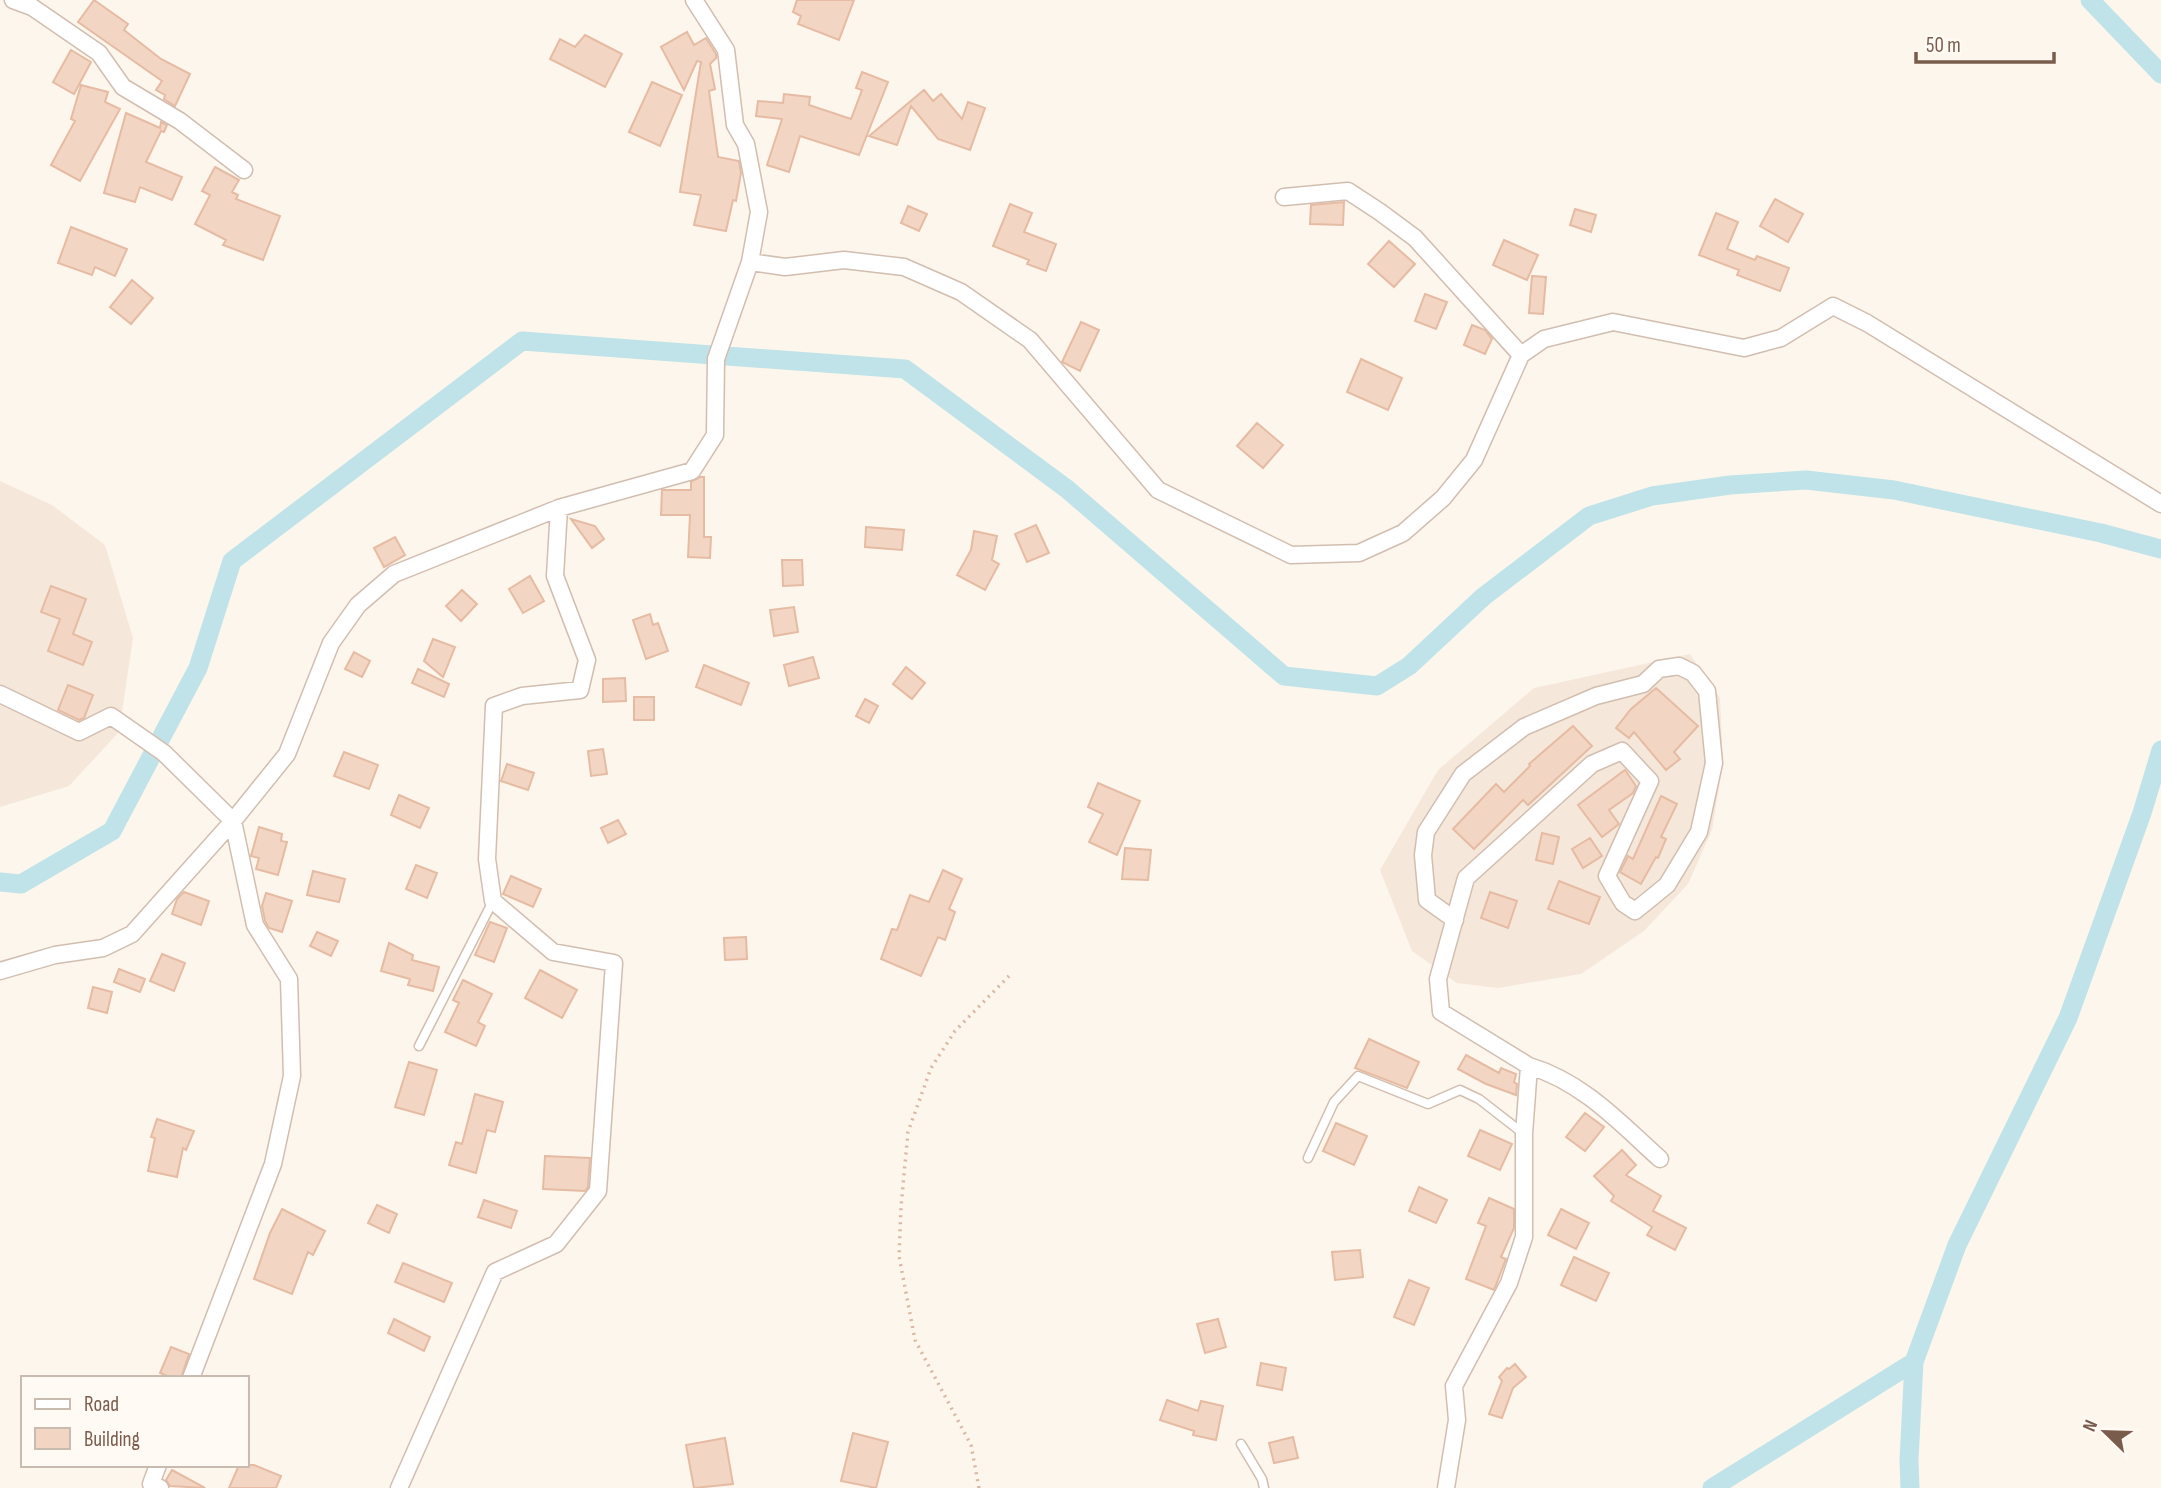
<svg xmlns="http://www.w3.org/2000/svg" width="2161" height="1488" viewBox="0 0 2161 1488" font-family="'Sofia Sans Condensed',sans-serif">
	<rect width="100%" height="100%" fill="#fdf6ec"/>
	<!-- residential -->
	<path fill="#f5e8da" d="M0 481 52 505 105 545 133 638 119 732 69 786 0 807Z
		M1690 654 1720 698 1723 764 1712 830 1688 884 1644 931 1581 974 1498 988 1457 983 1412 951 1380 870 1438 770 1534 688Z"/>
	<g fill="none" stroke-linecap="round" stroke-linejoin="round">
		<!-- canal -->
		<path stroke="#bfe3e8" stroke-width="19" d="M2090 0 2161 74
			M0 882 21 884 112 831 198 668 232 561 522 341 905 369 1067 489 1284 676 1377 686 1409 666 1483 597 1589 516 1652 496 1730 485 1806 480 1894 490 2101 533 2161 549
			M1712 1488 1914 1362
			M1910 1488 1909 1460 1914 1362 1957 1245 2068 1018 2142 813 2161 750"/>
	</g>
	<!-- building -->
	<path fill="#f3d5c3" stroke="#e6bba3" stroke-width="2" d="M94 0 128 24 124 30 161 59 190 74 175 106 164 99 165 95 156 90 162 81 78 22Z
		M797 0H854L839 40 798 24 801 16 793 12Z
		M687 32 694 45 706 38 716 54V58L710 64 715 89 709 91 718 157 739 161 741 173 736 201 733 200 726 231 694 225 701 195 680 192 701 62 697 61 684 90 661 47Z
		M585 35 622 54 605 87 550 59 560 39 575 47Z
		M71 50 91 62 74 94 53 82Z
		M862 72 888 82 859 155 800 136 789 172 767 165 782 119 756 116 758 101 783 103 784 94 810 97 809 105 851 119 862 90 856 88Z
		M652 82 682 95 660 146 629 132Z
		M81 85 108 92 105 102 120 109 80 181 51 165 75 121 71 119Z
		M924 90 933 101 941 94 962 119 968 102 985 108 970 150 938 139 911 106 897 145 869 136Z
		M126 113 160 128 161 122 167 125 164 132 161 131 146 162 182 177 172 200 140 187 135 202 104 193Z
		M215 167 239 180 232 192 238 195 236 199 280 216 263 260 223 245 226 240 195 224 210 195 202 191Z
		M1775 199 1803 214 1788 242 1760 226Z
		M1344 202 1343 225 1310 224 1311 205Z
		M1010 204 1032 213 1024 232 1056 244 1046 271 1027 264 1029 260 993 246Z
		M908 206 927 214 919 231 901 223Z
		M1575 209 1596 215 1591 232 1570 225Z
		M1716 213 1738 222 1727 249 1755 260 1757 256 1789 268 1780 291 1737 275 1739 270 1699 255Z
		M71 227 127 249 115 276 95 267 92 275 58 263Z
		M1504 240 1538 255 1527 280 1493 265Z
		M1389 241 1415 264 1394 287 1368 264Z
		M1532 276 1546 277 1543 314 1529 313Z
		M132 280 153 298 131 324 110 307Z
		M1425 294 1447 302 1436 329 1415 321Z
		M1081 322 1099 330 1080 371 1062 362Z
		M1472 325 1485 330 1492 339 1485 354 1464 345Z
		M1361 359 1402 378 1388 410 1347 392Z
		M1257 423 1283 445 1263 468 1237 446Z
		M700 477H704V537H711L710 558 688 557 690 515H661L662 490H691V482Z
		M571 519 595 526 604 539 592 548Z
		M1036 525 1049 553 1027 562 1015 534Z
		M866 527 904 530 902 550 865 547Z
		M974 531 997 536 992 560 999 564 985 590 957 575 971 550Z
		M395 537 405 555 384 567 374 548Z
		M782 560H802L803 585 783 586Z
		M530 576 544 601 523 613 509 589Z
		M51 586 86 599 73 634 92 642 83 665 48 651 60 619 41 612Z
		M462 590 477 604 461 621 446 606Z
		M794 607 798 632 774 636 770 610Z
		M650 614 653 625 658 623 668 651 646 659 633 620Z
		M433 639 455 647 443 677 424 661Z
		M354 652 370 661 362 677 345 669Z
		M813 657 819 678 789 686 784 665Z
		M704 665 749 683 741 705 696 687Z
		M906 667 925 683 912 699 893 684Z
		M418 669 449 684 444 697 412 683Z
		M625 678 626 701 603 702V679Z
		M68 685 93 695 84 718 79 720 58 710Z
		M1656 688 1698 726 1674 752 1680 759 1666 770 1634 732 1629 738 1616 728 1631 709Z
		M634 697H654V720H634Z
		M865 699 878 706 869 723 856 716Z
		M1573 726 1592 746 1528 805 1523 800 1474 849 1453 829 1496 784 1504 792 1530 766 1529 764Z
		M603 749 607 774 591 776 588 751Z
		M344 752 378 765 369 789 334 776Z
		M507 764 534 773 528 790 501 781Z
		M1625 770 1636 786 1633 793 1609 810 1619 824 1602 837 1578 805Z
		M1098 783 1140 801 1117 855 1089 842 1103 814 1088 807Z
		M399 795 429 808 420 828 391 815Z
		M1661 796 1677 804 1661 837 1666 839 1658 858 1656 857 1641 884 1620 872 1628 856 1633 859Z
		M618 820 626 834 608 843 601 828Z
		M259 827 282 834 281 841 287 842 278 875 256 869 259 858 251 856Z
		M1542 833 1559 837 1553 864 1536 860Z
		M1590 838 1602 856 1583 868 1572 849Z
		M1125 848 1151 850 1148 880 1122 879Z
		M416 865 437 873 427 898 406 889Z
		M943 870 962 879 949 909 955 912 945 940 938 937 921 976 881 959 892 929 897 930 910 895 929 902Z
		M313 871 345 879 339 902 307 895Z
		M511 876 541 889 533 907 503 894Z
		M1559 881 1600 897 1589 924 1548 909Z
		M184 892 209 901 201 925 172 914 177 899Z
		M1490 892 1517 901 1508 928 1481 918Z
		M266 893 292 901 282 932 269 928 265 921 262 906Z
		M490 922 507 928 494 962 475 955Z
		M317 932 338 941 331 956 310 946Z
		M746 937 747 959 725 960 724 938Z
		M389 943 413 955 412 960 439 967 433 991 408 985 410 979 381 971Z
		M162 954 185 963 174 991 150 981Z
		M119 969 145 979 140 992 114 982Z
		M540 970 577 990 562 1018 525 998Z
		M463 980 492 994 478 1022 485 1026 476 1046 445 1032 459 1003 453 1000Z
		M93 987 112 992 107 1013 88 1008Z
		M1369 1039 1419 1062 1407 1088 1355 1068Z
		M1466 1055 1499 1073 1501 1068 1516 1074 1514 1082 1517 1084 1516 1095 1486 1084 1458 1069Z
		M409 1062 437 1070 424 1115 395 1107Z
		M475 1094 503 1102 495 1132 487 1130 476 1173 449 1165 456 1142 462 1144Z
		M1585 1113 1604 1127 1585 1151 1566 1137Z
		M157 1119 194 1131 186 1150 183 1148 177 1177 148 1171 155 1138 151 1137Z
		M1336 1123 1367 1136 1354 1165 1323 1151Z
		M1480 1130 1512 1144 1500 1170 1468 1156Z
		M1622 1150 1636 1165 1626 1175 1661 1196 1653 1211 1686 1228 1675 1250 1647 1235 1652 1227 1611 1201 1614 1196 1594 1176Z
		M545 1156 590 1158 588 1187 585 1191 543 1189Z
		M1419 1187 1447 1200 1436 1223 1409 1211Z
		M1489 1198 1514 1209V1228L1501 1257 1506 1259 1494 1290 1466 1279 1486 1226 1478 1223Z
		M484 1200 517 1211 511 1228 478 1217Z
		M377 1205 397 1214 389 1233 368 1223Z
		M282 1209 325 1231 313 1255 308 1252 292 1294 254 1279 270 1233Z
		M1561 1209 1589 1223 1576 1249 1548 1235Z
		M1360 1250 1363 1277 1335 1280 1332 1252Z
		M1574 1257 1609 1273 1596 1301 1561 1285Z
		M403 1263 452 1283 444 1302 395 1282Z
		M1409 1280 1429 1288 1414 1325 1394 1317Z
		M394 1319 430 1337 424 1351 388 1333Z
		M1218 1319 1226 1347 1205 1353 1197 1324Z
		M171 1347 189 1354 181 1378H172L160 1373Z
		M1261 1363 1286 1368 1282 1390 1257 1385Z
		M1515 1364 1526 1377 1513 1388 1502 1418 1489 1414 1502 1381 1499 1377 1507 1368 1509 1369Z
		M1167 1400 1198 1411 1201 1401 1223 1406 1216 1440 1193 1435 1194 1431 1160 1420Z
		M853 1433 888 1442 876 1488 841 1481Z
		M1293 1437 1298 1458 1274 1463 1269 1443Z
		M725 1438 733 1484 694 1488 686 1445Z
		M239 1465H254L281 1476 276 1488H229Z
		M172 1470 205 1488 170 1486 166 1480Z"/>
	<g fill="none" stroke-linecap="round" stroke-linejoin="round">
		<!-- service casing -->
		<g stroke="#d1beb0" stroke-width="11">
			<path id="service" d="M419 1046 493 901
				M1308 1158 1334 1102 1358 1076 1428 1104 1460 1090 1479 1099 1524 1134
				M1241 1444 1262 1479 1264 1488"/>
		</g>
		<!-- minor casing -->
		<g stroke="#d1beb0" stroke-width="19">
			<path id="minor" d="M13 0 32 7 99 53 123 87 180 121 244 170
				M1284 197 1348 191 1380 212 1415 238 1521 355
				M750 262 785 267 844 260 904 267 961 292 1030 340 1158 490 1291 555 1359 553 1403 533 1443 498 1474 460 1521 355 1544 339 1613 322 1744 348 1781 338 1833 306 1867 323 2161 504
				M0 694 79 732 111 716 164 753 233 821 255 925 289 979 292 1076 273 1164 191 1378
				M0 971 55 955 103 948 132 934 233 821 287 754 331 643 358 605 394 574 559 508
				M1529 1066C1583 1082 1620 1123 1660 1159
				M158 1465 151 1484 160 1488
				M399 1488 495 1272 556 1244 598 1191 614 963 553 952 493 901 487 859 494 706 522 696 580 690 587 660 555 576 559 508 692 471 715 435 716 359 750 262 759 212 746 144 735 125 726 50 694 0
				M1446 1488 1457 1420 1454 1386 1509 1283 1524 1237V1134L1529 1066 1441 1012 1438 979 1466 878 1592 764 1622 751 1650 781 1607 876 1623 903 1635 911 1667 885 1699 832 1714 763 1707 691 1693 673 1679 666 1659 669 1643 684 1596 696 1524 727 1463 774 1426 832 1423 855 1427 900 1455 920"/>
		</g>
		<!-- path -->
		<path stroke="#d9b8a5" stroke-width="3.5" stroke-dasharray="2 5" stroke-linecap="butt" d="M979 1488 971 1445 915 1340 899 1256 901 1207 908 1132 931 1068 955 1031 1009 976"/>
		<!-- service -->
		<use href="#service" stroke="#fff" stroke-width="8"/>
		<!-- minor -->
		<use href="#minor" stroke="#fff" stroke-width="16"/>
	</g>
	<!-- legend -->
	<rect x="21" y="1376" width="228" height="91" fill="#fffaf3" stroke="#cabbb1" stroke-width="2"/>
	<rect x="35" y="1399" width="35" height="10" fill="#ffffff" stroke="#cabbb1" stroke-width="2"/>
	<text x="84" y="1411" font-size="21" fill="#7a5c4d">Road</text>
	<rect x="35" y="1428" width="35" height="21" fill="#f3d5c3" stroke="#cabbb1" stroke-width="2"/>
	<text x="84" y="1446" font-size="21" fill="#7a5c4d">Building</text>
	<!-- north arrow -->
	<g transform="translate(2105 1432) rotate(293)" stroke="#fffaf3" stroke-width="5" paint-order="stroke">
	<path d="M0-5L12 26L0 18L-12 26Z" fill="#7a5c4d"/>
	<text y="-10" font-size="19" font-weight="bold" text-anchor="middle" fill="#7a5c4d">N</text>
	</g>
	<!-- scale -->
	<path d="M1916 52v10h138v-10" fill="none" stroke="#7a5c4d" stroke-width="3.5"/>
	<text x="1926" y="52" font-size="21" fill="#7a5c4d" stroke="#fffaf3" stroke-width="5" paint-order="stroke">50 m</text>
</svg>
